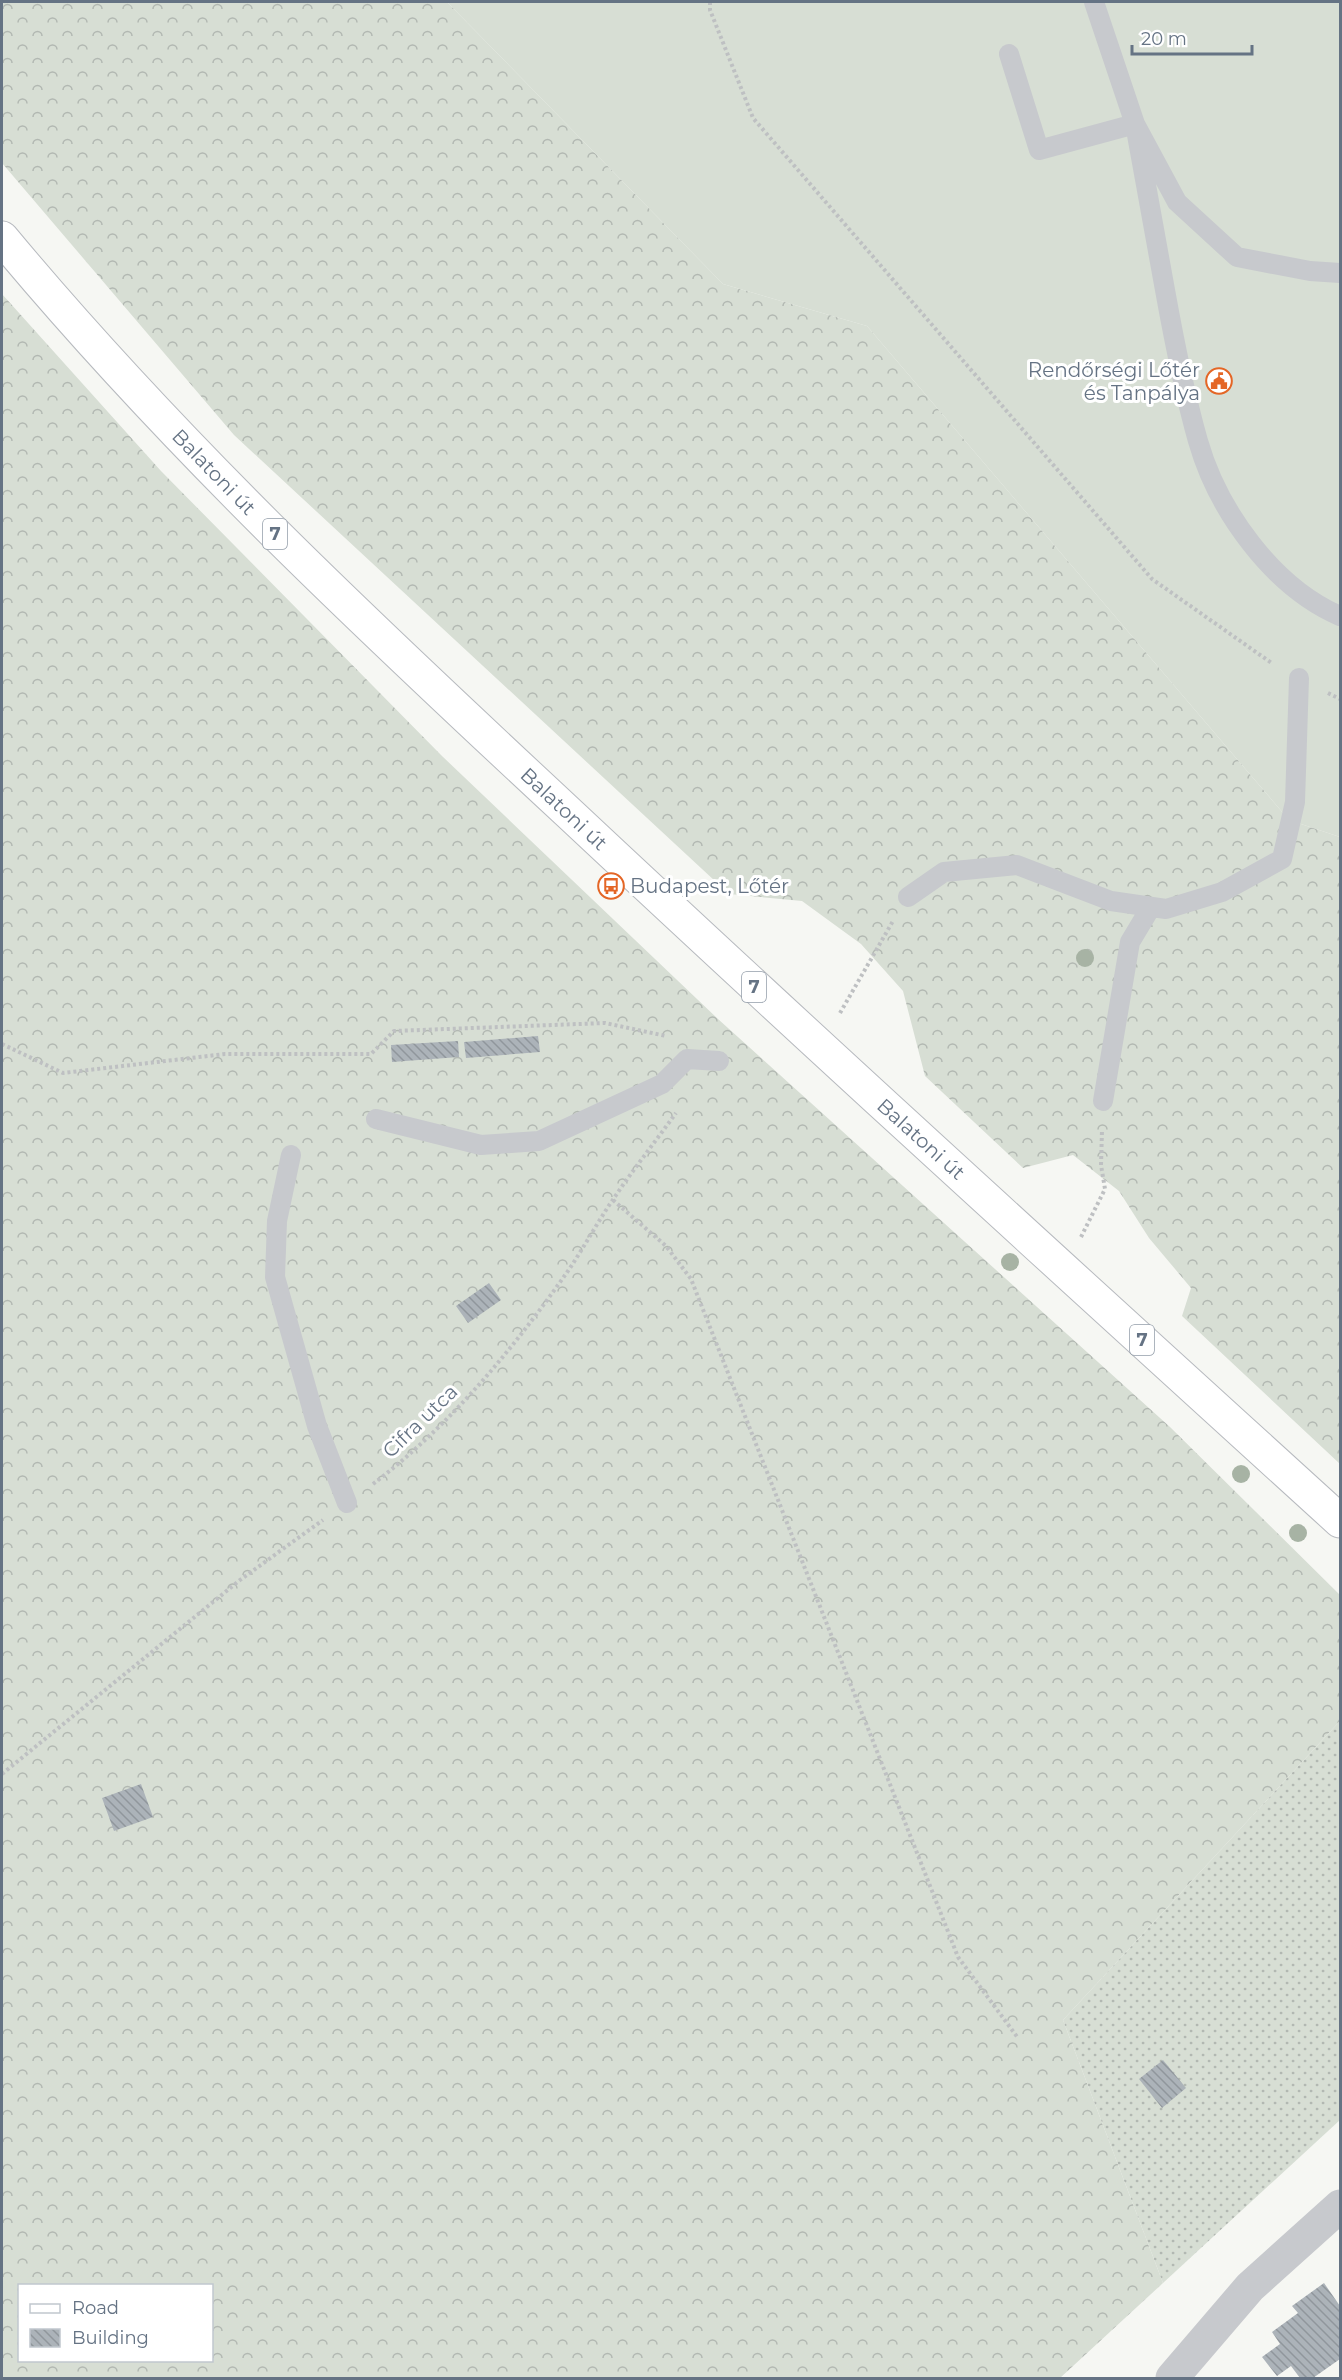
<svg xmlns="http://www.w3.org/2000/svg" width="1342" height="2380" viewBox="0 0 1342 2380" font-family="Montserrat,sans-serif">
	<defs>
		<pattern id="forest-crowns" width="20" height="18" patternUnits="userSpaceOnUse" patternTransform="scale(1.5)"><rect width="20" height="18" fill="#d7ded4"/><path d="M2 6a3 3 0 1 1 6 0M12 15a3 3 0 1 1 6 0" fill="none" stroke="#b2b8b2"/></pattern>
		<pattern id="garden-dots" width="8" height="8" patternUnits="userSpaceOnUse" patternTransform="scale(1.5)"><rect width="8" height="8" fill="#d7ded4"/><path d="M2 2h.1M6 6h.1" fill="none" stroke="#b2b8b2" stroke-width="1.8" stroke-linecap="round"/></pattern>
		<pattern id="building-back-hatch" width="6" height="6" patternUnits="userSpaceOnUse" patternTransform="scale(1.5)"><rect width="6" height="6" fill="#acb3b9"/><path d="M-1 5l2 2M0 0l6 6M5-1l2 2" fill="none" stroke="#90969c"/></pattern>
	</defs>
	<rect width="100%" height="100%" fill="#f6f7f3"/>
	<!-- grass -->
	<path fill="#d7ded4" d="M447 2H1340V837L1289 820 867 326 723 284Z"/>
	<!-- forest -->
	<path fill="url(#forest-crowns)" fill-rule="evenodd" d="M2 2H447L723 284 867 326 1289 820 1340 837V1464L1182 1316 1191 1288 1149 1238 1119 1191 1073 1155 1023 1168 925 1076 903 991 861 944 802 901 729 894 234 435 2 163Z
		M2 294 161 471 442 756 718 1019 1170 1427 1340 1595V1721L1063 2020 1163 2283 1060 2378H2ZM20 2286H212V2360H20Z"/>
	<!-- garden -->
	<path fill="url(#garden-dots)" d="M1340 1721V2120L1163 2283 1063 2020Z"/>
	<!-- building -->
	<path fill="url(#building-back-hatch)" d="M538 1036 540 1052 466 1058 464 1042Z
		M458 1041 459 1057 392 1062 391 1045Z
		M489 1283 501 1300 468 1323 456 1306Z
		M141 1784 153 1817 114 1831 102 1798Z
		M1163 2060 1186 2088 1162 2108 1139 2079Z
		M1324 2283 1340 2306V2359L1313 2378H1300L1291 2366 1277 2376 1262 2357 1280 2344 1272 2332 1298 2313 1292 2306Z"/>
	<g fill="none" stroke-linecap="round" stroke-linejoin="round">
		<!-- primary casing -->
		<g stroke="#b7babf" stroke-width="35">
			<path id="primary" d="M2 238C175 446 373 631 571 815 825 1053 1083 1287 1340 1521"/>
		</g>
		<!-- path -->
		<path stroke="#bec0c2" stroke-width="4" stroke-dasharray="3 3" stroke-linecap="butt" d="M710 2V10L753 118 1152 579 1273 664
			M1328 693 1340 699
			M840 1013 893 921
			M2 1044 63 1073 225 1054H371L394 1031 605 1023 666 1036
			M613 1200 666 1246 691 1279 958 1957 1018 2038
			M1081 1237 1105 1189 1101 1165 1102 1130
			M373 1484C448 1427 509 1354 563 1278 581 1253 595 1226 612 1201 632 1171 655 1142 676 1113
			M2 1774 240 1580 323 1520"/>
		<!-- lane -->
		<path stroke="#c7c9cd" stroke-width="20" d="M1094 2 1135 124 1177 202 1237 257 1310 271 1340 273
			M1009 54 1039 150 1135 124C1145 179 1155 234 1165 290 1174 340 1184 392 1198 441 1218 511 1273 587 1340 616
			M908 897 944 872 1017 865 1111 901 1166 909 1222 892 1282 859 1295 802 1299 678
			M1103 1101 1130 942 1151 907
			M376 1119 481 1145 539 1141 662 1084 687 1059 719 1061
			M291 1155 277 1221 275 1277 317 1426 347 1503"/>
		<!-- street -->
		<path stroke="#c7c9cd" stroke-width="33" d="M1172 2378 1250 2287 1340 2206"/>
		<!-- primary -->
		<use href="#primary" stroke="#fff" stroke-width="33"/>
	</g>
	<!-- trees -->
	<g fill="#a7b3a4">
		<circle cx="1085" cy="958" r="9"/>
		<circle cx="1010" cy="1262" r="9"/>
		<circle cx="1241" cy="1474" r="9"/>
		<circle cx="1298" cy="1533" r="9"/>
	</g>
	<!-- icons -->
	<defs>
		<g id="civic-ring" transform="scale(1.35)"><circle r="9.5" fill="#fff" stroke="#e46626" stroke-width="1.5"/><path d="M-.6-6.5H3V-4.5H.6V-3L4-1V1h2V6H-6V1h2V-1L-.6-3ZM-1.2 2.5V6h2.4V2.5Z" fill="#e46626"/></g>
		<g id="bus-ring" transform="scale(1.35)"><circle r="9.5" fill="#fff" stroke="#e46626" stroke-width="1.5"/><path d="M-5-6H5V4H4V6H2V4H-2V6H-4V4H-5ZM-3.5-4V0h7V-4ZM-3.5 1.2v1.5H-2V1.2ZM2 1.2v1.5H3.5V1.2Z" fill="#e46626"/></g>
	</defs>
	<g fill-rule="evenodd">
		<use href="#civic-ring" x="1219" y="381"/>
		<use href="#bus-ring" x="611" y="886"/>
	</g>
	<g text-anchor="middle" stroke-width="6" stroke-linejoin="round" paint-order="stroke">
		<!-- shield labels -->
		<g fill="#fff" stroke="#939da9" stroke-width="1.5">
			<rect x="263" y="519" width="24" height="30" rx="4.5"/>
			<rect x="742" y="972" width="24" height="30" rx="4.5"/>
			<rect x="1130" y="1325" width="24" height="30" rx="4.5"/>
		</g>
		<g font-size="18" font-weight="bold" fill="#657384">
			<text x="275" y="540">7</text>
			<text x="754" y="993">7</text>
			<text x="1142" y="1346">7</text>
		</g>
		<!-- poi labels -->
		<g font-size="20" fill="#657384" stroke="#fff" text-anchor="end">
			<text x="1200" y="377">Rendőrségi Lőtér<tspan x="1200" dy="23">és Tanpálya</tspan></text>
			<text x="630" y="893" text-anchor="start">Budapest, Lőtér</text>
		</g>
		<!-- street labels -->
		<g font-size="20" fill="#657384" stroke="#fff">
			<text transform="translate(214 472) rotate(46)" y="7">Balatoni út</text>
			<text transform="translate(564 809) rotate(43)" y="7">Balatoni út</text>
			<text transform="translate(921 1139) rotate(42)" y="7">Balatoni út</text>
			<text transform="translate(420 1421) rotate(-44)" y="7">Cifra utca</text>
		</g>
	</g>
	<!-- border -->
	<rect width="1342" height="2380" fill="none" stroke="#657384" stroke-width="6"/>
	<!-- legend -->
	<rect x="18" y="2284" width="195" height="78" fill="#ffffff" stroke="#c1c7ce" stroke-width="1.5"/>
	<rect x="30" y="2304" width="30" height="9" fill="#ffffff" stroke="#c1c7ce" stroke-width="1.5"/>
	<text x="72" y="2314" font-size="18" fill="#657384">Road</text>
	<rect x="30" y="2329" width="30" height="18" fill="url(#building-back-hatch)" stroke="#c1c7ce" stroke-width="1.5"/>
	<text x="72" y="2344" font-size="18" fill="#657384">Building</text>
	<!-- scale -->
	<path d="M1132 45v9h120v-9" fill="none" stroke="#657384" stroke-width="3"/>
	<text x="1141" y="45" font-size="18" fill="#657384" stroke="#ffffff" stroke-width="4.5" paint-order="stroke">20 m</text>
</svg>
